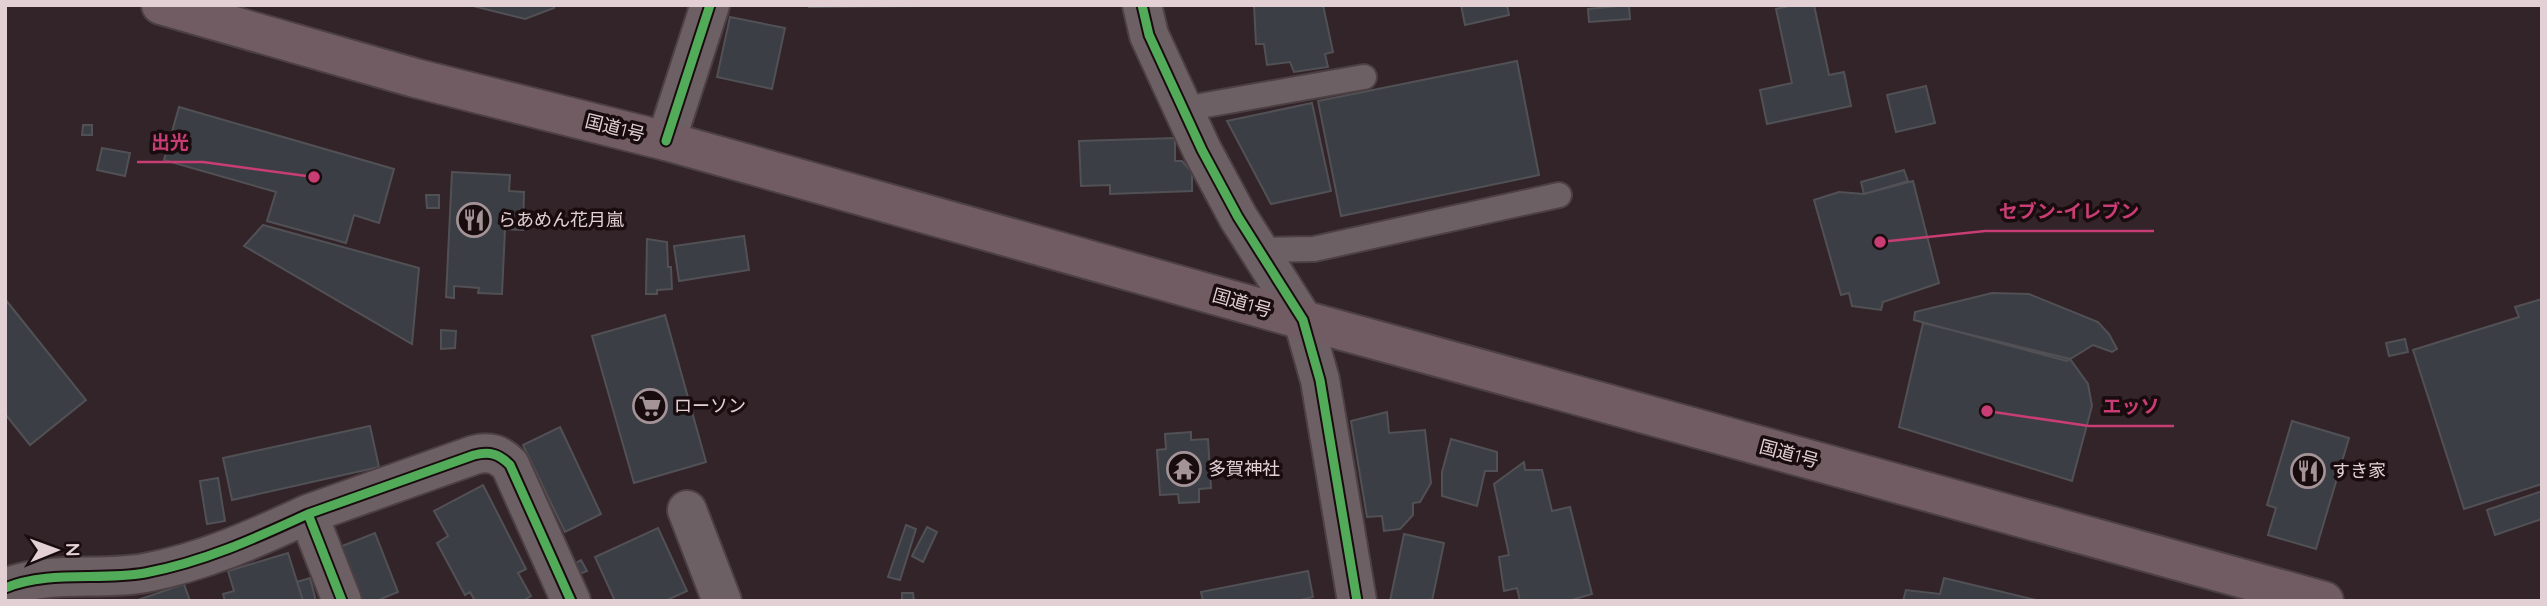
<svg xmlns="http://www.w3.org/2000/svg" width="2547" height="606" viewBox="0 0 2547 606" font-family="Quicksand,'Noto Sans JP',sans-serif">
	<rect width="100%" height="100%" fill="#322428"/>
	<!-- building -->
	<path fill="#3c3e45" stroke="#515155" stroke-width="2" d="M469 5H555L554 8 525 19Z
		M809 5H1064L809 7Z
		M1254 5H1323L1333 52 1325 54 1328 67 1294 72 1290 62 1267 65 1264 44H1256Z
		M1461 5H1507L1509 15 1465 25Z
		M1629 5 1630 19 1589 22 1588 9Z
		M1793 5H1814L1829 75 1844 72 1851 106 1767 124 1760 90 1792 83 1776 9Z
		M730 17 785 28 772 89 717 77Z
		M1517 61 1539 175 1341 216 1318 101Z
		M1926 86 1935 123 1896 132 1887 95Z
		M1312 103 1331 191 1271 204 1227 121Z
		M179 107 394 169 379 223 354 215 346 243 267 221 276 192 164 160Z
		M83 125H92V135H82Z
		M1175 138V161H1182L1192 172V191L1110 194V185L1081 186 1079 141Z
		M102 148 130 153 125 176 97 170Z
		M1904 170 1908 181 1864 194 1861 182Z
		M452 172 510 175 509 191 524 192 523 230 505 229 502 294 478 293 479 288 454 286V298L446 297Z
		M1913 181 1939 283 1883 302 1881 310 1852 306 1849 293 1841 295 1814 200 1839 192 1864 194Z
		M426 195H439V208H427Z
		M263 225 419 268 412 344 244 246Z
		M744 236 749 270 679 281 674 246Z
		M647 239 667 242 668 267H671L672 289 657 290V294H646Z
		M1992 293 2029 294 2098 322 2109 334 2117 349 2112 352 2093 345 2067 361 1914 320 1915 312Z
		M5 299 86 400 30 445 5 414Z
		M2542 299V484L2464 509 2413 350 2519 317 2515 307Z
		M665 315 706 462 634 483 592 336Z
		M1923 323 2070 359 2088 384 2092 406 2072 481 1899 427Z
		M441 330 456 331 455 348 441 349Z
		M2405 339 2408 352 2389 356 2386 343Z
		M1387 412 1389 433 1425 430 1431 483 1420 502 1413 503V515L1400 529 1384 531 1382 516 1367 517 1351 421Z
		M2292 421 2349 438 2316 549 2268 535 2276 508 2267 505Z
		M370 426 379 467 232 500 223 458Z
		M560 427 601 514 565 532 523 445Z
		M1191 432V440L1208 439 1211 488 1199 489V502L1179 503 1178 494 1160 495 1157 450 1166 449 1165 434Z
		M1451 439 1497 452V471H1485L1477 506 1442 496V472Z
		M1524 462 1525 470H1542L1552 511 1570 507 1592 594 1568 601H1520L1517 588 1504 591 1499 557 1509 555 1494 484Z
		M218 478 225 521 207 524 200 481Z
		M483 485 526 569 518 573 531 596 522 601H475L470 592 465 595 437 543 448 536 434 511Z
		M2542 491V519L2495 535 2487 510Z
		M906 525 916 529 900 580 888 577Z
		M927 527 937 532 923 562 912 556Z
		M658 528 687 591 665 601H615L595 557Z
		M375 533 398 592 376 601H358L337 548Z
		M1404 534 1444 543 1432 601H1390Z
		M288 553 303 601H225L223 594 234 591 228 571Z
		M581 560 587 571 577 575 572 565Z
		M1308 571 1313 597 1296 601H1203L1201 592Z
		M310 578 316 601H303L297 582Z
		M1944 578 2040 601H1903L1906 590 1940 594Z
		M184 584 190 601H135Z
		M902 593H913L914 601H902Z"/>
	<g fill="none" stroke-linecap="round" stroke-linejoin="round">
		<!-- service casing -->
		<g stroke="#4d4044" stroke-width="28">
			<path id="service" d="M1183 109 1364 77
				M1259 250 1314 249 1559 195"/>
		</g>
		<!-- minor casing -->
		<g stroke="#4d4044" stroke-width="42">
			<path id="minor" d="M1142 5 1149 35 1202 150 1238 217 1303 320 1320 380 1357 601
				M666 141 710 5
				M687 510 722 601
				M308 514 474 455C490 451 499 454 510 465L571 601
				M5 588C49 570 99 581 145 573 203 562 254 539 308 514L342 601"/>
		</g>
		<!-- trunk casing -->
		<g stroke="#4d4044" stroke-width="42">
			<path id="trunk" d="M161 5 415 78 666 141 1303 320 2324 601"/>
		</g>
		<!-- service -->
		<use href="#service" stroke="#6d6064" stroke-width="24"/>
		<!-- minor -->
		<use href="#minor" stroke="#6d6064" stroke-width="38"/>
		<!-- trunk -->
		<use href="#trunk" stroke="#705c62" stroke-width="38"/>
		<!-- cycleway casing -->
		<g stroke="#180c0f" stroke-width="13">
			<path id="cycleway" d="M1142 5 1149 35 1202 150 1238 217 1303 320 1320 380 1357 601
				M666 141 710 5
				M308 514 474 455C490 451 499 454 510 465L571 601
				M5 588C49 570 99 581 145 573 203 562 254 539 308 514L342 601"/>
		</g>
		<!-- cycleway -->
		<use href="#cycleway" stroke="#51ab58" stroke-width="9"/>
	</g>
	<!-- icons -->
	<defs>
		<g id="restaurant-ring" transform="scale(1.75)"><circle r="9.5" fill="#180c0f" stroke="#a49498" stroke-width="1.5"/><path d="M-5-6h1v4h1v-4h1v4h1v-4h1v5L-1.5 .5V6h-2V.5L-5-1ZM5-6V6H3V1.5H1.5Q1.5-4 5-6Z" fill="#a49498"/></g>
		<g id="supermarket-ring" transform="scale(1.75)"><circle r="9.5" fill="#180c0f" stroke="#a49498" stroke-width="1.5"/><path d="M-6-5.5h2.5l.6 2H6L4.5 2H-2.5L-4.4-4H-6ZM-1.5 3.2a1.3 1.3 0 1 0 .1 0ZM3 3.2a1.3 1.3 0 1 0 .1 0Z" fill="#a49498"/></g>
		<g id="temple-ring" transform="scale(1.75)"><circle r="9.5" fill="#180c0f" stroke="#a49498" stroke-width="1.5"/><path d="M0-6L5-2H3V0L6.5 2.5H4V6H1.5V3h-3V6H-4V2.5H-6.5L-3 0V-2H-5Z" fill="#a49498"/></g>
	</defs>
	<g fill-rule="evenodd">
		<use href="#restaurant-ring" x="474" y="220"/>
		<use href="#supermarket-ring" x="650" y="406"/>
		<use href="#temple-ring" x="1184" y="469"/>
		<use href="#restaurant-ring" x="2308" y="471"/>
	</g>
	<g text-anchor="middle" stroke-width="7" stroke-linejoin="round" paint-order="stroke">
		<!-- street labels -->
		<g font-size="18" fill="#e2d0d4" stroke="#180c0f">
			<text transform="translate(615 128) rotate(14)" y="6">国道1号</text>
			<text transform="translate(1242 303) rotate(16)" y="6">国道1号</text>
			<text transform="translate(1789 454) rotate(15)" y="6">国道1号</text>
		</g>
		<!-- poi labels -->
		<g font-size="18" fill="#e2d0d4" stroke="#180c0f" text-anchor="start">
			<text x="498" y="226">らあめん花月嵐</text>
			<text x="674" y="412">ローソン</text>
			<text x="1208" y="475">多賀神社</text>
			<text x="2332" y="477">すき家</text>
		</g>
	</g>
	<!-- callouts -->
	<path fill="none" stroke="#c83d73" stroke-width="2.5" d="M314 177L203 162H137M1880 242L1985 231H2154M1987 411L2089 426H2174"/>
	<g fill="#c83d73" stroke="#180c0f" stroke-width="2.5">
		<circle cx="314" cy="177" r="7"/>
		<circle cx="1880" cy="242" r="7"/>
		<circle cx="1987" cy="411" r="7"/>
	</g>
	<g font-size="19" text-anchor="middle" font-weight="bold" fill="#c83d73" stroke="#180c0f" stroke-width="7" stroke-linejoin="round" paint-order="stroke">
		<text x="170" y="149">出光</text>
		<text x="2069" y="218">セブン-イレブン</text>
		<text x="2131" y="413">エッソ</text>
	</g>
	<!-- border -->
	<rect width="2547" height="606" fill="none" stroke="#e2d0d4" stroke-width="14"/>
	<!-- north arrow -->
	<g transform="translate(56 550) rotate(89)" stroke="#180c0f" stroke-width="5" paint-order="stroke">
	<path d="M0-5L12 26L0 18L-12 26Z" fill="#e2d0d4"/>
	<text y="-10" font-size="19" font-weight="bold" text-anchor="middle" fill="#e2d0d4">N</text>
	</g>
</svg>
